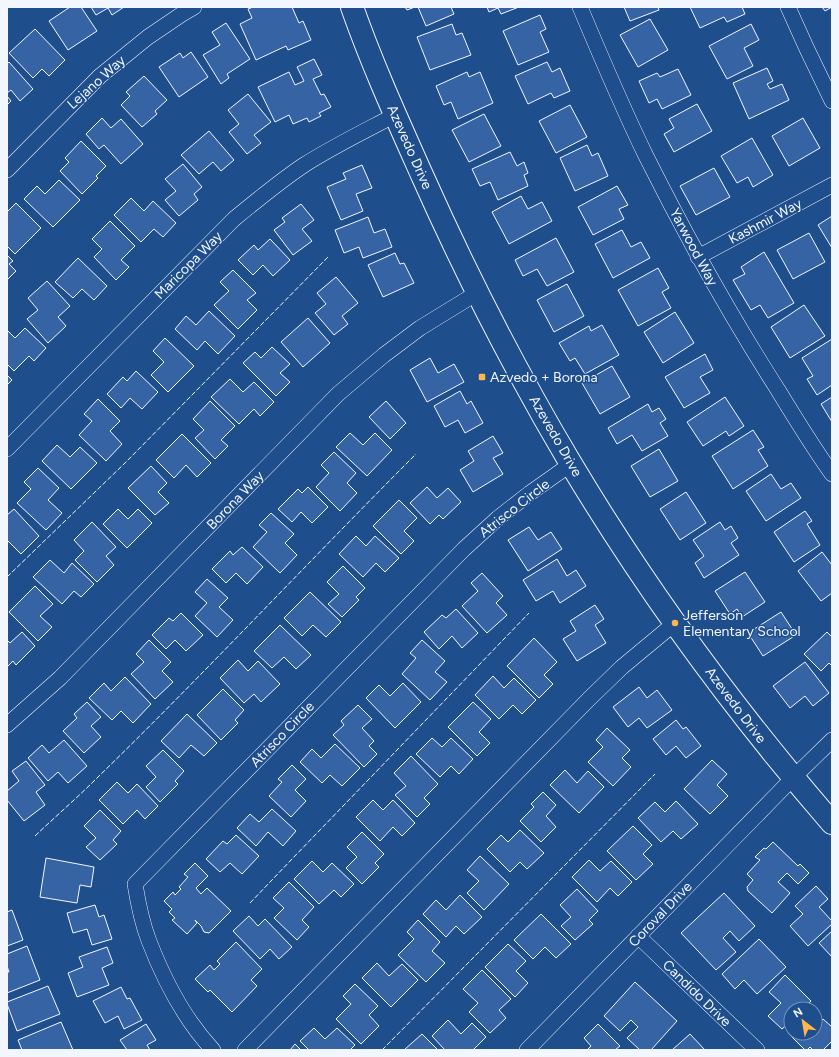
<svg xmlns="http://www.w3.org/2000/svg" width="839" height="1057" viewBox="0 0 839 1057" font-family="Figtree,sans-serif">
	<rect width="100%" height="100%" fill="#1f4e8c"/>
	<!-- building -->
	<path fill="#3563a3" stroke="#f2f6ff" d="M70 7H81L97 31 68 50 49 21Z
		M91 7H124L112 15 108 8 96 15Z
		M253 7H292L299 23 303 21 311 40 288 50 286 46 256 60 240 24 252 18 248 9Z
		M405 7H415L407 10Z
		M418 7H451L454 14 426 26Z
		M487 7H519L501 14 498 8 489 12Z
		M624 7H658L659 10 630 21Z
		M690 7H742L745 14 727 22 724 17 700 28Z
		M822 7H832L825 11Z
		M540 15 546 29 540 32 549 52 518 65 503 31Z
		M650 19 668 50 638 67 620 35Z
		M226 23 250 59 227 74 229 78 221 84 203 55 220 45 212 32Z
		M452 24 456 35 462 33 471 55 430 70 417 37Z
		M751 24 759 40 744 48 753 66 727 79 709 46Z
		M35 29 65 60 49 76 42 69 33 78 9 53Z
		M191 52 208 77 179 97 159 67 180 53 183 58Z
		M314 59 322 75 313 79 321 95 324 94 331 107 319 113 321 116 309 122 307 118 293 124 289 115 275 122 258 87 289 72 295 85 304 81 297 67Z
		M9 62 33 89 20 101 11 90 7 93V64Z
		M547 62 552 72 560 68 570 91 554 98 551 93 528 104 515 76Z
		M767 68 773 81 767 84 770 89 782 84 789 100 749 119 733 83Z
		M678 69 691 95 662 109 657 99 649 103 639 81 657 73 660 77Z
		M467 72 469 77 480 72 493 103 458 119 451 102 444 105 436 86Z
		M144 76 167 100 155 111 157 114 142 127 121 105 130 96 126 92Z
		M248 94 271 122 254 135 261 143 247 154 229 132 239 124 228 110Z
		M7 96 11 101 7 105Z
		M697 104 712 131 674 152 664 134 674 128 669 119Z
		M570 105 587 137 556 153 539 121Z
		M484 114 501 146 469 162 452 130Z
		M102 118 111 128 121 119 143 144 121 164 104 145 99 149 86 134Z
		M803 118 820 148 789 166 772 136Z
		M209 131 234 160 221 171 213 162 199 174 181 155Z
		M752 138 773 175 753 187 748 177 737 183 721 156Z
		M81 141 106 166 96 176 98 178 82 194 60 171 69 162 65 158Z
		M587 145 592 156 598 153 608 176 575 191 560 158Z
		M510 152 517 166 524 162 528 173 524 175 528 186 498 200 490 182 480 186 472 169Z
		M183 164 202 187 194 194 198 200 179 216 165 200 176 191 165 179Z
		M362 165 372 188 356 194 363 211 341 220 327 187 346 179 343 173Z
		M714 168 730 197 696 215 680 186Z
		M59 180 80 200 53 227 24 199 37 186 45 194Z
		M617 186 628 205 619 209 624 219 593 235 578 207Z
		M521 196 528 209 542 202 552 221 509 244 492 212Z
		M131 198 144 211 153 201 176 223 163 237 154 229 141 242 114 215Z
		M16 203 41 228 15 254 7 246V212Z
		M301 204 314 220 302 229 312 241 293 255 274 230 285 222 282 218Z
		M832 216V248L818 225Z
		M368 217 374 233 385 229 392 247 363 258 359 247 344 253 335 230Z
		M110 221 135 246 121 260 129 267 116 280 94 257 102 249 92 239Z
		M622 230 631 247 641 242 650 258 613 278 595 244Z
		M809 233 825 262 793 279 777 250Z
		M556 238 574 272 547 286 537 269 523 276 515 260Z
		M270 239 290 260 273 276 263 265 253 275 238 260 254 245 258 250Z
		M764 252 794 303 768 318 760 305 751 310 733 280 745 274 741 267Z
		M395 253 400 264 404 263 414 283 383 297 368 265Z
		M7 255 13 261 9 264 16 271 7 280Z
		M78 258 107 286 94 300 82 289 73 298 55 282Z
		M658 268 669 288 662 292 671 308 638 326 618 290Z
		M233 270 256 293 247 300 257 310 238 329 214 305 229 291 220 282Z
		M336 277 358 303 342 316 348 324 334 335 315 313 326 304 317 293Z
		M47 281 70 306 58 317 66 326 48 343 27 319 38 310 28 298Z
		M567 284 584 316 554 332 537 300Z
		M804 305 825 336 790 358 771 327Z
		M209 311 235 336 218 354 205 341 197 350 175 329 186 316 196 325Z
		M675 312 694 343 663 363 644 332Z
		M308 318 330 343 303 367 281 342Z
		M602 325 619 355 585 374 575 358 570 361 559 343 589 326 591 331Z
		M25 328 46 348 34 361 29 356 14 371 7 364V330L15 338Z
		M165 338 194 366 168 392 151 375 164 362 153 351Z
		M832 339V385L817 395 807 379 813 376 802 358Z
		M272 347 290 364 280 373 290 382 276 396 243 363 255 352 261 358Z
		M705 354 713 370 700 377 710 393 684 408 665 377Z
		M430 358 438 373 454 364 464 382 427 402 410 370Z
		M612 366 630 397 600 414 582 383Z
		M136 371 158 392 142 409 130 398 121 408 107 394 123 377 127 381Z
		M7 375 12 380 7 385Z
		M230 379 243 392 254 382 274 402 260 416 254 409 239 424 211 397Z
		M460 391 467 404 471 401 483 423 465 433 458 420 445 427 434 406Z
		M725 397 744 426 729 436 726 431 703 446 687 422Z
		M832 397V422L821 404Z
		M98 399 120 421 110 431 122 444 106 461 79 435 92 421 84 414Z
		M210 401 235 426 221 440 228 446 215 459 195 438 204 430 193 419Z
		M386 401 406 423 390 439 369 417Z
		M648 404 652 412 659 408 666 419 660 423 668 436 642 451 632 435 617 444 608 428Z
		M753 430 764 447 758 450 768 466 733 489 712 456Z
		M350 433 363 445 375 433 392 450 367 476 336 447Z
		M182 434 211 463 197 477 186 465 174 478 156 460Z
		M493 436 503 453 493 458 503 474 473 492 460 470 474 461 468 451Z
		M57 445 70 457 80 447 97 463 71 489 42 461Z
		M659 449 678 481 650 497 631 466Z
		M334 452 356 473 347 483 357 493 340 511 316 487 329 473 321 465Z
		M151 466 167 483 158 492 169 503 155 515 128 488Z
		M38 468 59 488 48 500 62 513 46 530 17 503 31 489 24 482Z
		M771 474 781 489 791 483 801 498 766 521 746 491Z
		M308 487 328 507 312 523 301 512 292 522 278 509 298 489 302 493Z
		M427 487 437 498 448 488 461 502 443 519 439 515 430 524 410 503Z
		M686 492 706 523 680 540 660 509Z
		M399 500 417 518 404 531 414 541 401 554 373 526Z
		M14 509 39 536 21 554 7 540V515Z
		M118 509 128 519 138 509 152 523 127 548 103 524Z
		M805 511 812 521 807 524 820 545 794 562 774 532Z
		M271 513 294 534 285 543 297 555 280 573 253 547 267 532 259 525Z
		M92 522 116 547 106 556 114 565 97 582 75 560 84 551 74 540Z
		M720 522 725 530 731 526 738 538 731 543 739 555 704 578 695 563 704 556 693 540Z
		M529 527 538 540 551 532 562 549 528 571 508 540Z
		M356 536 366 546 375 536 399 558 385 572 376 563 363 577 339 554Z
		M242 547 263 567 247 584 236 573 226 583 212 569 230 551 233 555Z
		M822 552 832 565V593L821 601 798 571Z
		M557 559 567 576 576 570 586 586 560 603 553 591 536 601 523 580Z
		M50 560 64 573 72 563 94 584 81 597 74 591 62 604 33 577Z
		M343 566 365 588 356 597 359 600 342 617 328 604 339 594 327 582Z
		M745 572 765 602 742 617 737 609 730 614 715 591Z
		M482 573 503 596 496 603 507 615 487 633 462 606 478 591 471 583Z
		M207 579 228 598 219 607 233 620 217 637 195 616 207 603 195 592Z
		M35 586 53 604 40 616 52 627 38 641 9 612Z
		M310 592 341 622 326 637 313 625 302 636 284 618Z
		M595 605 604 619 595 625 606 643 577 661 563 639 576 631 570 621Z
		M456 609 478 633 462 648 452 636 439 649 424 632 442 615 446 618Z
		M781 612 796 635 763 656 748 633Z
		M181 613 203 635 186 651 175 640 166 649 152 635 169 618 173 621Z
		M280 625 311 655 296 669 284 657 272 668 254 651Z
		M22 632 35 646 16 665 13 661 7 667V640L10 643Z
		M827 632 832 637V666L829 663 821 671 804 654Z
		M534 638 557 662 544 675 553 684 539 698 507 666Z
		M149 640 171 662 162 671 173 682 155 699 131 674 144 662 136 654Z
		M422 640 445 661 435 672 447 682 430 700 402 674 416 658 410 653Z
		M238 660 248 671 258 661 280 684 261 702 254 694 244 703 220 678Z
		M805 662 829 693 813 706 805 696 790 708 773 686Z
		M493 676 504 688 514 678 536 700 522 714 513 705 499 719 475 695Z
		M125 677 151 704 133 723 121 711 112 720 89 698 104 683 111 691Z
		M403 683 421 702 395 728 366 698 379 685 390 696Z
		M639 687 647 698 657 690 672 710 647 728 639 718 628 727 613 707Z
		M223 689 244 710 235 720 238 723 221 740 197 715Z
		M87 702 101 717 91 726 101 737 84 753 63 731 77 718 74 714Z
		M473 702 491 719 479 732 490 743 477 756 448 727Z
		M358 705 372 719 362 728 374 741 369 746 377 754 364 767 333 735 344 725 341 721Z
		M187 714 217 743 204 756 191 745 179 758 161 741Z
		M676 720 683 729 686 727 701 746 686 758 676 746 666 755 653 739Z
		M607 728 630 750 622 758 631 767 613 786 588 762 603 747 596 740Z
		M432 738 442 747 451 738 473 759 459 774 451 766 440 777 416 754Z
		M64 740 87 766 68 783 58 772 48 781 28 758 42 745 49 753Z
		M335 744 360 768 342 786 330 775 322 783 300 762 312 749 321 758Z
		M163 750 184 771 175 781 178 784 160 802 146 787 156 777 146 766Z
		M411 756 438 784 424 798 430 804 417 817 395 795 406 786 394 773Z
		M712 760 727 774 717 785 728 796 710 814 684 789Z
		M26 761 45 785 36 792 45 805 24 821 7 800V791L19 781 12 771Z
		M292 765 306 779 295 790 306 801 291 817 269 796 282 782 278 779Z
		M565 770 577 783 588 771 604 787 579 813 550 785Z
		M117 782 128 793 137 784 158 806 145 819 137 810 123 824 99 800Z
		M543 792 556 805 546 816 556 827 541 842 520 821 534 807 531 804Z
		M373 800 383 810 393 800 415 823 402 836 393 827 380 841 356 817Z
		M676 801 698 824 681 839 673 831 661 842 638 818 655 802 665 812Z
		M272 809 296 831 283 846 268 832 256 846 237 828 250 814 259 822Z
		M100 810 121 831 113 840 117 844 100 860 86 847 96 838 84 826Z
		M633 826 652 845 643 854 653 864 636 880 607 851Z
		M520 830 544 853 527 869 520 862 510 872 487 849 501 835 508 842Z
		M362 832 384 854 375 863 379 867 362 884 346 868 357 857 347 847Z
		M236 835 259 856 242 874 230 863 220 872 206 859 223 841 227 844Z
		M773 842 798 866 800 864 809 873 798 884 787 873 778 882 790 893 772 913 748 891 747 887 753 880 747 874 760 860 755 857 764 848 766 849Z
		M480 856 509 884 484 910 467 893 479 881 467 870Z
		M46 858 94 867 91 887 80 885 77 903 40 897Z
		M589 860 600 871 611 861 632 882 618 896 610 888 597 902 572 877Z
		M312 861 323 872 332 863 354 884 341 897 334 890 319 904 294 879Z
		M195 863 208 876 196 888 201 894 207 888 231 911 209 933 204 932 201 926 195 920 197 923 187 934 172 920 175 918 169 912 172 909 164 901 173 892 175 895 181 889 179 887 188 877 184 874Z
		M289 882 314 907 302 920 309 927 297 940 274 918 284 908 273 898Z
		M816 886 828 899 819 907 832 921V924L808 946 790 926 803 914 795 906Z
		M577 889 598 911 589 920 593 924 575 940 561 926 571 917 560 905Z
		M724 893 755 926 739 941 730 931 723 938 736 952 716 970 681 933Z
		M460 895 482 917 464 934 456 926 446 937 423 914 436 900 446 910Z
		M95 905 99 917 104 915 112 939 92 945 87 929 73 933 67 913Z
		M12 910 23 940 7 946V912Z
		M541 914 571 944 556 958 545 947 533 959 514 940Z
		M249 916 258 926 265 919 292 947 279 959 270 949 260 959 233 931Z
		M418 920 440 942 432 951 445 963 426 982 398 955 414 939 407 932Z
		M832 931V957L819 943Z
		M759 939 786 967 757 994 744 980 735 989 722 974Z
		M236 942 262 969 251 980 257 986 232 1012 210 990 208 992 195 979 210 965 214 970 220 964 217 961Z
		M508 944 526 961 516 971 528 983 515 997 485 967Z
		M27 946 40 980 7 993V972H9L7 966V954Z
		M107 947 113 963 102 968 109 985 77 997 68 973 83 967 79 957Z
		M377 963 389 976 402 964 418 980 391 1007 362 978Z
		M482 970 511 999 499 1010 506 1018 490 1033 469 1012 478 1003 463 989Z
		M785 975 811 1001 803 1009H791V1021L782 1029 768 1016 781 1003 769 992Z
		M635 982 677 1021 651 1050H640L627 1038 638 1027 631 1020 620 1031 604 1016Z
		M355 984 378 1006 369 1015 379 1026 361 1044 336 1019 351 1004 343 996Z
		M48 986 60 1014 17 1031 7 1004V1002Z
		M121 987 127 999 130 998 142 1020 124 1029 118 1016 105 1023 93 1001Z
		M823 1019 832 1027V1041L823 1050H813L810 1047 807 1050H805L788 1033 791 1030V1033H815V1027Z
		M448 1020 461 1034 472 1023 486 1037 473 1050H445L432 1036Z
		M61 1022 73 1050H22L18 1040Z
		M146 1024 156 1040 147 1045 150 1050H127L120 1040Z
		M598 1024 620 1046 615 1050H587L591 1046 584 1038Z
		M314 1028 325 1039 337 1028 355 1045 350 1050H309L300 1041Z
		M422 1034 438 1050H404Z
		M690 1034 705 1050H672Z
		M295 1044 301 1050H290Z"/>
	<g fill="none" stroke-linecap="round" stroke-linejoin="round">
		<!-- street casing -->
		<g stroke="#f2f6ff" stroke-width="16">
			<path id="street" d="M580 7C601 57 622 107 646 156 686 236 730 315 778 390 795 418 813 447 832 474
				M788 7 806 47 832 101
				M7 170 100 76 148 37 182 14 194 7
				M698 257 832 185
				M7 449 234 219C257 200 280 181 304 165 334 146 365 131 395 115
				M7 725 60 678 338 394 384 355 420 328 477 293
				M638 936 757 1050
				M213 1050C184 1019 164 980 149 941 142 923 138 903 135 884L464 549 498 518 530 493 571 464
				M245 1050 589 699 622 667 675 623
				M527 1050 793 778 832 740"/>
		</g>
		<!-- secondary casing -->
		<g stroke="#f2f6ff" stroke-width="24">
			<path id="secondary" d="M352 7C372 64 397 119 422 175 466 274 515 370 571 464 647 591 735 711 832 823"/>
		</g>
		<!-- street -->
		<use href="#street" stroke="#1f4e8c" stroke-width="15"/>
		<!-- secondary -->
		<use href="#secondary" stroke="#1f4e8c" stroke-width="22"/>
		<!-- fence -->
		<path stroke="#f2f6ff" stroke-width="1" stroke-dasharray="5 2" stroke-linecap="butt" d="M7 577 125 463 329 256
			M35 836C56 816 77 798 97 778 206 672 309 561 416 454
			M250 903 292 859 529 613
			M382 1050 655 774"/>
	</g>
	<!-- markers -->
	<g fill="#ffb74d" stroke="#1f4e8c" stroke-width="1.5">
		<rect x="478" y="373" width="8" height="8" rx="2"/>
		<circle cx="675" cy="623" r="4"/>
	</g>
	<g text-anchor="middle" stroke-width="3" stroke-linejoin="round" paint-order="stroke">
		<!-- street labels -->
		<g font-size="14" fill="#f2f6ff" stroke="#1f4e8c">
			<text transform="translate(96 82) rotate(-42)" y="5">Lejano Way</text>
			<text transform="translate(410 147) rotate(66)" y="5">Azevedo Drive</text>
			<text transform="translate(765 221) rotate(-28)" y="5">Kashmir Way</text>
			<text transform="translate(694 247) rotate(62)" y="5">Yarwood Way</text>
			<text transform="translate(188 265) rotate(-45)" y="5">Maricopa Way</text>
			<text transform="translate(556 436) rotate(60)" y="5">Azevedo Drive</text>
			<text transform="translate(235 500) rotate(-46)" y="5">Borona Way</text>
			<text transform="translate(514 508) rotate(-38)" y="5">Atrisco Circle</text>
			<text transform="translate(736 705) rotate(53)" y="5">Azevedo Drive</text>
			<text transform="translate(282 734) rotate(-46)" y="5">Atrisco Circle</text>
			<text transform="translate(660 914) rotate(-46)" y="5">Coroval Drive</text>
			<text transform="translate(697 993) rotate(44)" y="5">Candido Drive</text>
		</g>
		<!-- poi labels -->
		<g font-size="14" fill="#f2f6ff" stroke="#1f4e8c" text-anchor="start">
			<text x="490" y="382">Azvedo + Borona</text>
			<text x="683" y="620">Jefferson<tspan x="683" dy="16">Elementary School</tspan></text>
		</g>
	</g>
	<!-- border -->
	<rect width="839" height="1057" fill="none" stroke="#f2f6ff" stroke-width="16"/>
	<!-- north arrow -->
	<g transform="translate(803 1021) rotate(329)"><circle r="19" fill="#1f4e8c" stroke="#7391ba"/>
	<path d="M0-3L7 15L0 10L-7 15Z" fill="#ffb74d"/>
	<text y="-6" font-size="11" font-weight="bold" text-anchor="middle" fill="#f2f6ff">N</text>
	</g>
</svg>
